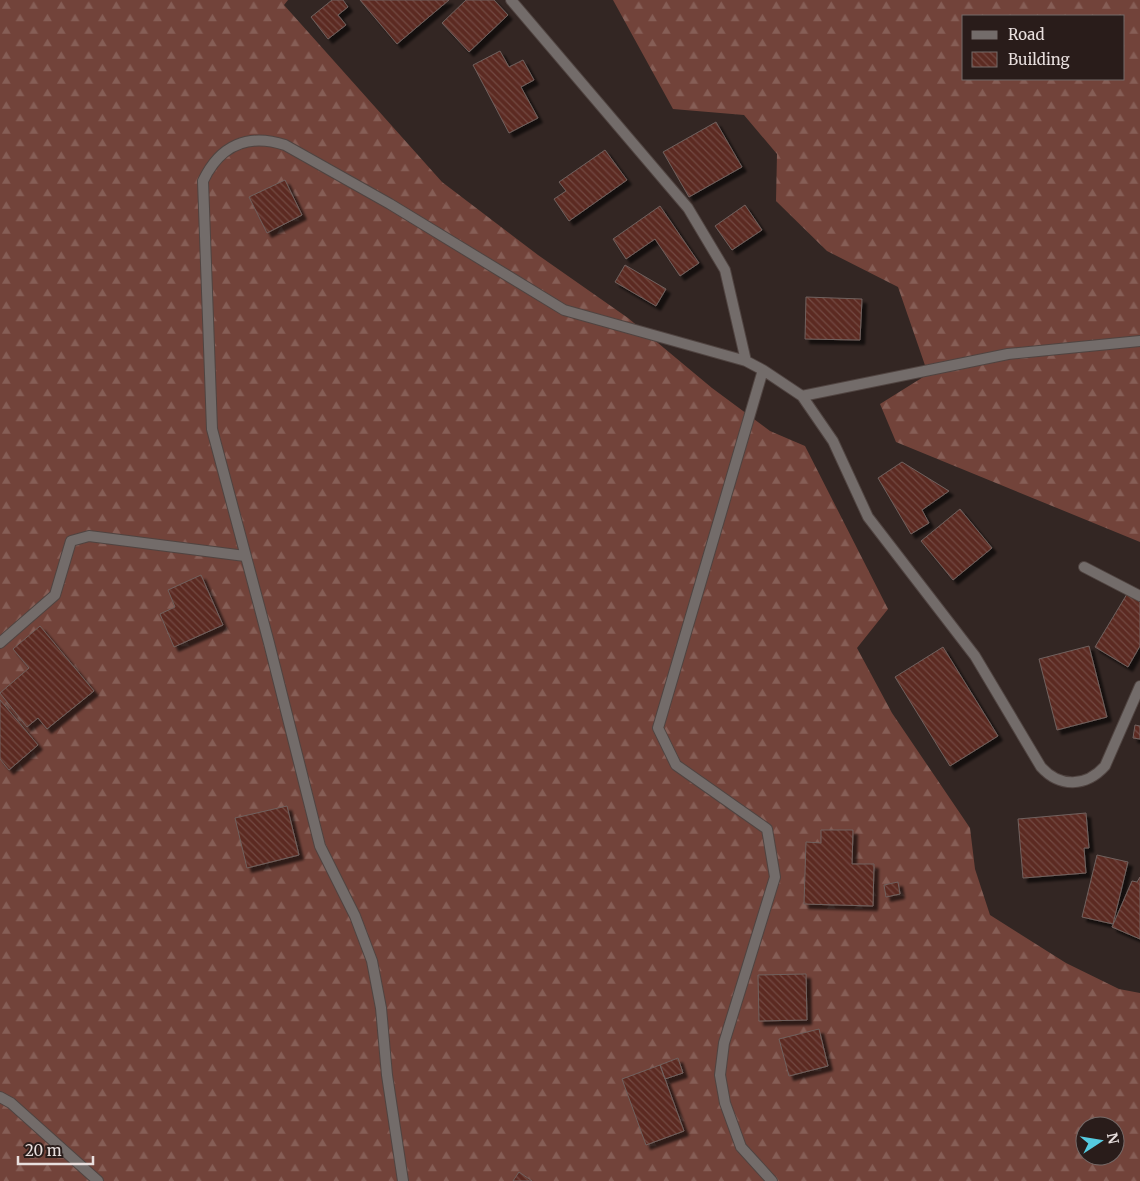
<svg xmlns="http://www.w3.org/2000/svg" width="1140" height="1181" viewBox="0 0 1140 1181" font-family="Merriweather,serif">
	<defs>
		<pattern id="forest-firs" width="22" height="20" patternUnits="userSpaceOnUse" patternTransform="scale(1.25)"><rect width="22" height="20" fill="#72433a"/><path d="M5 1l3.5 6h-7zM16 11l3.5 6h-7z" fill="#865e56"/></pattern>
		<pattern id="building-back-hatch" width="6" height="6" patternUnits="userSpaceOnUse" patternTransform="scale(1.25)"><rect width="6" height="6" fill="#5c2b22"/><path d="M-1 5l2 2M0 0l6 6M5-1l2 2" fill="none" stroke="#734942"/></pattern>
		<filter id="shadow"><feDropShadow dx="4.5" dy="4.5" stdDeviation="1" flood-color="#0009"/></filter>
	</defs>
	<rect width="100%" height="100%" fill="#332623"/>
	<!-- forest -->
	<path fill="url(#forest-firs)" fill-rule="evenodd" d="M0 0H288L284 5 442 182 538 255 628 318 712 388 770 431 805 446 888 609 857 648 892 713 970 828 975 869 990 915 1066 963 1119 989 1140 993V1181H0ZM1085 1126H1115V1156H1085Z
		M613 0H1140V542L896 442 880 404 928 374 898 287 827 251 776 201 777 154 744 115 673 109ZM964 16H1124V79H964Z"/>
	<!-- building -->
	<path fill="url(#building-back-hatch)" stroke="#70615e" filter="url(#shadow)" d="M332 0H343L348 7 338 15 346 25 328 39 311 17Z
		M360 0H449L397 44Z
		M466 0H494L508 15 469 52 442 23Z
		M500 51 509 67 523 60 534 80 521 87 538 118 509 133 473 65Z
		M716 122 742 167 689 197 663 152Z
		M605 150 627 180 569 221 554 199 566 191 559 182Z
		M285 180 302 215 267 233 249 197Z
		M745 205 762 230 732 250 715 226Z
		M660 206 699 263 680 276 655 239 626 259 613 239Z
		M625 265 666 289 656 306 615 282Z
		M806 297 862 299 860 340 805 339Z
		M902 462 949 491 922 510 929 523 911 534 878 478Z
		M960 509 992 548 953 580 921 541Z
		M201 575 223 625 174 647 160 614 175 607 168 590Z
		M1127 594 1140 602V646L1128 667 1095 647Z
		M40 626 94 691 47 729 38 718 27 727 0 693 29 668 13 649Z
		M1089 646 1107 717 1057 730 1039 659Z
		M943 647 998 736 950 766 895 677Z
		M0 700 38 745 9 770 0 759Z
		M1135 725 1140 726V739L1133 738Z
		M287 806 299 855 247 868 235 818Z
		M1086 813 1089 848H1084L1086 873 1023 878 1018 819Z
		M821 830H853L852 864H874L873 906 804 904 806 842 821 843Z
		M1097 855 1128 862 1113 924 1082 917Z
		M1140 877V939L1112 927 1132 881 1137 882Z
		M898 882 900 894 886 897 884 885Z
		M806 974 807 1020 759 1021 758 975Z
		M819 1029 828 1066 789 1076 779 1039Z
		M678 1058 683 1073 665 1079 660 1065Z
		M660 1065 684 1131 646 1145 622 1079Z
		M519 1172 532 1181H513Z"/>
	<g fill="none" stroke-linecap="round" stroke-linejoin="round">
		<!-- street casing -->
		<g stroke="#504441" stroke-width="12">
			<path id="street" d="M511 0 688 208 725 270 746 361
				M763 370 658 728 676 765 767 829 775 877 724 1043 720 1075 725 1103 741 1147 772 1181
				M802 396 1008 354 1140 341
				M1084 567 1140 596
				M0 643 55 595 71 541 89 536 245 556
				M0 1097 11 1103 98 1181
				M403 1181 387 1075 381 1008 372 961 355 916 320 846 269 643 212 429 203 181C220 145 248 133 285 145L390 204 564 310 746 361 763 370 802 396 833 441 868 517 975 656 1041 767C1060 788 1086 787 1105 766L1140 686"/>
		</g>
		<!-- street -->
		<use href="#street" stroke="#736c6a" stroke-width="10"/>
	</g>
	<!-- legend -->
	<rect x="962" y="15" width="162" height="65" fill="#291c1a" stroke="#756a68"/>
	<rect x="972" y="31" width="25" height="8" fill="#736c6a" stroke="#756a68"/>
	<text x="1008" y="40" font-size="15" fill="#e8dfde">Road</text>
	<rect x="972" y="52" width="25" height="15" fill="url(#building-back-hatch)" stroke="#756a68"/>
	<text x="1008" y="65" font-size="15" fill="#e8dfde">Building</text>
	<!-- north arrow -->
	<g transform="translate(1100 1141) rotate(78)"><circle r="24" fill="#291c1a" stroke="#756a68"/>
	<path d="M0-4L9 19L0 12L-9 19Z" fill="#55cadf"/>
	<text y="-8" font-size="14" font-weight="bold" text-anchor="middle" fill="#e8dfde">N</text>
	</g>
	<!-- scale -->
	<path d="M18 1156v8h75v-8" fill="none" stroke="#e8dfde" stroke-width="2.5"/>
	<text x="25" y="1156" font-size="15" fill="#e8dfde" stroke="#291c1a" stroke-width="4" paint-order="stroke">20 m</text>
</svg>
